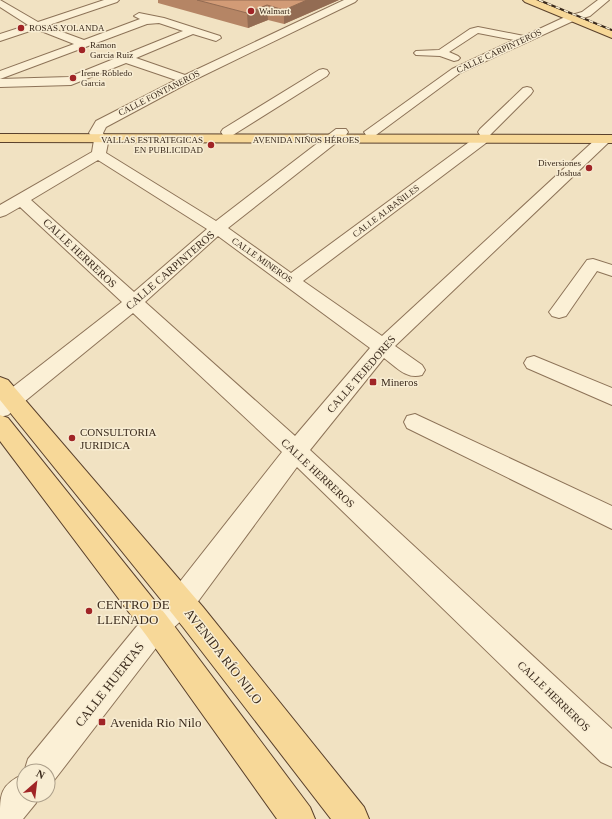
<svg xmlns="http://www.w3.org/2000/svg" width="612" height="819" viewBox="0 0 612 819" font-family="Georgia,serif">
	<rect width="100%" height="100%" fill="#f1e2c2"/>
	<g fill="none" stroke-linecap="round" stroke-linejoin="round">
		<!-- minor casing -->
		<g stroke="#8d7358" stroke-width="2">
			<path id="minor" d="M0 0 38 22 104 0H119L117 2 46 26 84 40 140 19 134 16 139 13 164 18 220 36 221 38 216 41 193 34 136 58 185 75 344 0H357L355 2 190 82 106 127 103 133 108 143 106 153 216 221 336 129H346L348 132 346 135 228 228 291 273 476 137 481 136 486 137 488 140 486 143 303 281 382 336 598 137 603 136 608 137 610 140 608 143 395 346 422 365 425 370 422 375C407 380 396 367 384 358L310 450 612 729V767L601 762 297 467 191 611 166 635 52 783 48 784V771L24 772 28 759 146 615 171 593 282 452 133 313 8 415 0 417V397L122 302 20 207 6 215 0 217V205L92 152 94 140 89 133 96 121 176 80 126 63 71 85 0 87V79L69 77 183 31 159 23 147 24 0 79V71L74 44 36 29 0 41V34L28 25 0 7ZM98 160 207 229 134 292 31 200ZM218 236 370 348 295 436 145 302Z
				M598 0H609L590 16 573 21 460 73 376 135H366L364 132 452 69 514 40 478 33 449 52 458 56 460 58 458 60 454 61 440 56 416 55 414 53 416 51 439 50 470 29 478 27 524 36 565 17 582 12Z
				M323 69 327 70 329 73 327 76 233 135H223L221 132 223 129 319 70Z
				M527 87 531 88 533 91 531 94 490 135H480L478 132 480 129 523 88Z
				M593 259 612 265V276L597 271 566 316 559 318 552 316 549 312 552 308 587 260Z
				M534 356 612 388V405L527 368 524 363 527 358Z
				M415 414 612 506V529L407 428 404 422 407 416Z
				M24 774V795H39L36 803 23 819H0C0 794 0 785 24 774Z"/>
		</g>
		<!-- major casing -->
		<g stroke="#5a412c" stroke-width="2">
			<path id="major" d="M523 0H536L612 31V38L525 2Z
				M0 134 612 135V143L0 142Z
				M0 377 8 380 203 607 364 807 369 819H331L183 627 0 400Z
				M0 415 8 418 166 615 310 807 315 819H277L146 635 0 441Z"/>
		</g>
		<!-- minor -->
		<use href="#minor" fill="#fbf0d6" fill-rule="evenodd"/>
		<!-- major -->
		<use href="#major" fill="#f7d898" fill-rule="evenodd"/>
		<!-- rail casing -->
		<g stroke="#3b2b1d" stroke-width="2">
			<path id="rail" d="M539 0 612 30"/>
		</g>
		<!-- rail -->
		<use href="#rail" stroke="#f8edd3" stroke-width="1.5" stroke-dasharray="4.5" stroke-linecap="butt"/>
	</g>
	<!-- wall -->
	<path fill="#b58565" d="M158 0H339L284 24 268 20 248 28 158 3Z"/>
	<!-- shaded-wall -->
	<path fill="#936c53" d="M307 0H339L284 24V10Z
		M267 5 268 20 248 28 247 13Z"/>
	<!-- building -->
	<path fill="#d29b76" stroke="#936c53" d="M197 0H307L284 10 267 5 247 13Z"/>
	<!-- markers -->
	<g fill="#a02426" stroke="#f8edd3" stroke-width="1.5">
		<circle cx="251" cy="11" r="4"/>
		<circle cx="21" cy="28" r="4"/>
		<circle cx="82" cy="50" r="4"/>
		<circle cx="73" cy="78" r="4"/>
		<circle cx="211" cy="145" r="4"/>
		<circle cx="589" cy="168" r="4"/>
		<rect x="369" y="378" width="8" height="8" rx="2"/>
		<circle cx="72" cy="438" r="4"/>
		<circle cx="89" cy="611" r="4"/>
		<rect x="98" y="718" width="8" height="8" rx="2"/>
	</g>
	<g text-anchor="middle" stroke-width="3" stroke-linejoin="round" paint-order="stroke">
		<!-- far-poi labels -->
		<g font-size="9" fill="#3b2b1d" stroke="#f8edd3" text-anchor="start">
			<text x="259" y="14">Walmart</text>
			<text x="29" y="31">ROSAS YOLANDA</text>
			<text x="90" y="48">Ramon<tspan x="90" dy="10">Garcia Ruiz</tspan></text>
			<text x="81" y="76">Irene Robledo<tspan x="81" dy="10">Garcia</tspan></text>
			<text x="203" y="143" text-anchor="end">VALLAS ESTRATEGICAS<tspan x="203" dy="10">EN PUBLICIDAD</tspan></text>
			<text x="581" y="166" text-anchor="end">Diversiones<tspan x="581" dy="10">Joshua</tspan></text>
		</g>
		<!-- far-street labels -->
		<g font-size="9" fill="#3b2b1d" stroke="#f8edd3">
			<text transform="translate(499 51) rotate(-25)" y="3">CALLE CARPINTEROS</text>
			<text transform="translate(159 93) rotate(-27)" y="3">CALLE FONTANEROS</text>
			<text x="306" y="143">AVENIDA NIÑOS HÉROES</text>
			<text transform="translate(386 211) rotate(-37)" y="3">CALLE ALBAÑILES</text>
			<text transform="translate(262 260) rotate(35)" y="3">CALLE MINEROS</text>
		</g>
		<!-- street labels -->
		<g font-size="11" fill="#3b2b1d" stroke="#f8edd3">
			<text transform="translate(80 253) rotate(43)" y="4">CALLE HERREROS</text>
			<text transform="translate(170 270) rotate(-41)" y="4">CALLE CARPINTEROS</text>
			<text transform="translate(361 374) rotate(-49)" y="4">CALLE TEJEDORES</text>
			<text transform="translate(318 473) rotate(43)" y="4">CALLE HERREROS</text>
			<text transform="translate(554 696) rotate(44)" y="4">CALLE HERREROS</text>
		</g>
		<!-- poi labels -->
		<g font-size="11" fill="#3b2b1d" stroke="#f8edd3" text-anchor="start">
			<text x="381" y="386">Mineros</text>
			<text x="80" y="436">CONSULTORIA<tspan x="80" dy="13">JURIDICA</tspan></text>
		</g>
		<!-- near-poi labels -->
		<g font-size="13" fill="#3b2b1d" stroke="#f8edd3" text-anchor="start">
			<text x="97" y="609">CENTRO DE<tspan x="97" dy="15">LLENADO</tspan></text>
			<text x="110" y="727">Avenida Rio Nilo</text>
		</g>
		<!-- near-street labels -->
		<g font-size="13" fill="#3b2b1d" stroke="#f8edd3">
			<text transform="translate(224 656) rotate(52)" y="5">AVENIDA RÍO NILO</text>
			<text transform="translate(109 684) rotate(-52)" y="5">CALLE HUERTAS</text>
		</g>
	</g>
	<!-- north arrow -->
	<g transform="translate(36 783) rotate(28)"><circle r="19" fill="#f8edd3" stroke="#ac9f8a"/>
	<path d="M0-3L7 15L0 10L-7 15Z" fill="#a02426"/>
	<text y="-6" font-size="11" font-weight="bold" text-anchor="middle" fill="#3b2b1d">N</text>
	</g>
</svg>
